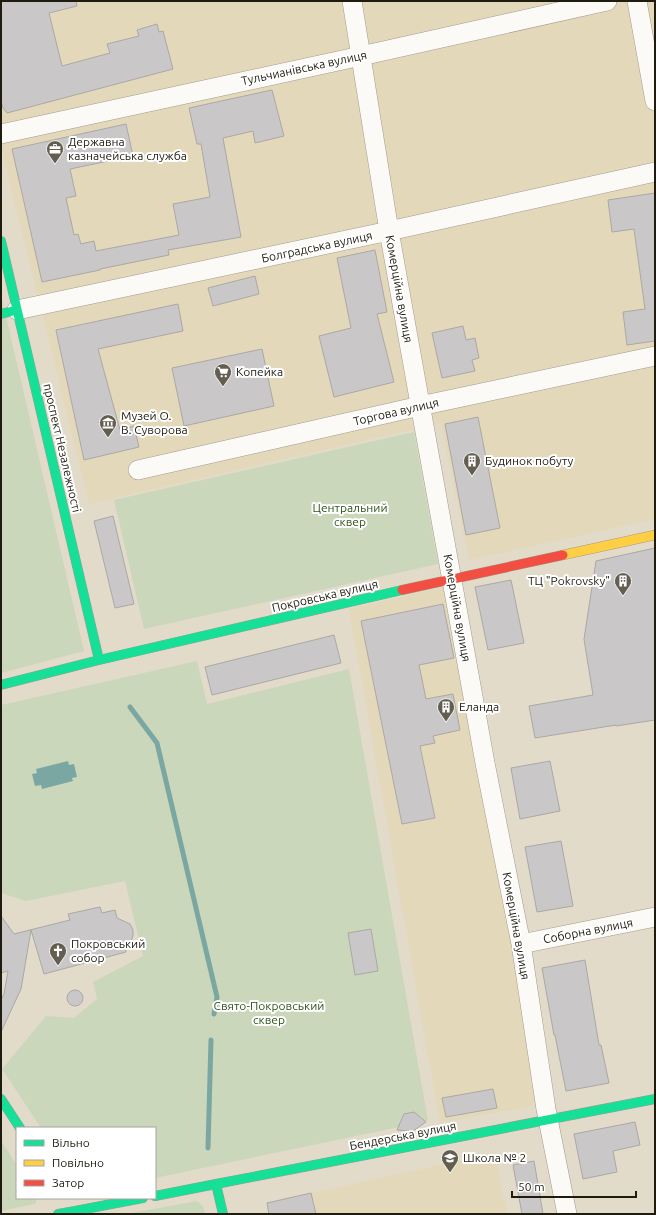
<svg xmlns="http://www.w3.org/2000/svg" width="656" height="1215" viewBox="0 0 656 1215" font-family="Ubuntu,sans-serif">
	<rect width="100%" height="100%" fill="#e2dbca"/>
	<!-- built -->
	<path fill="#e4d8bb" d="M1 1H655V519L469 560 441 423 89 504 1 146Z
		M449 586 539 1105 440 1123 349 609Z
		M494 1153 507 1214H269L267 1203Z"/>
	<!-- green -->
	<path fill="#cbd7bb" d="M1 295 84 651 1 673Z
		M414 432 438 564 144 629 114 500Z
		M197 661 207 704 349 669 428 1121 155 1178V1128H41L2 1069 46 1016 74 1018 97 999 93 982 143 956 125 881 26 901 1 893V705Z
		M1 1141 17 1165V1198H38L35 1204 1 1211Z
		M197 1201 203 1206 205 1214H126Z"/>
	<!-- water -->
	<path fill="#7ba7a2" d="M68 761 69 765 74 764 77 777 72 778 73 781 42 789 41 785 35 786 32 774 37 773 36 769Z"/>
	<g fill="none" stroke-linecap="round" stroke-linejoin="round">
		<!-- stream -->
		<path stroke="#7ba7a2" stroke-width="5" d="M130 707 157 743 217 997 214 1014
			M208 1148 211 1040"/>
	</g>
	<!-- building -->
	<path fill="#cac7c8" stroke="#aaa8a6" d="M1 1H76L77 6 49 13 62 66 110 53 107 44 139 36 137 30 157 24 159 32 163 31 173 69 7 113 3 108 1 101Z
		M272 90 284 136 255 143 253 131 223 138 241 237 168 250 169 255 100 269V270L42 282 12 149 126 124 133 156 70 169 76 196 66 198 74 235 78 234 81 244 94 241 96 251 179 235 173 204 210 197 201 144H197L189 108Z
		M655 193V341L627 345 623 312 645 309 634 229 612 232 608 200Z
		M375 250 387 312 377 314 394 382 334 397 319 336 351 328 337 258Z
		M255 276 259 294 213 306 208 288Z
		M178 304 183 331 98 349 120 430 134 426 139 447 84 460 56 330Z
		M463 326 466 340 475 338 479 358 472 360 475 371 442 378 432 333Z
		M262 349 274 406 184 426 172 368Z
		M478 417 500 528 466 535 445 424Z
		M113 516 134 604 115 608 94 521Z
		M655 548V720L616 726V725L535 738 529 706 593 695 584 639 596 561Z
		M511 580 524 643 488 650 475 587Z
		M443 604 454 658 419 665 426 699 453 694 460 730 433 736 435 743 420 746 435 818 402 824 361 621Z
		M334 635 341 663 212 695 205 667Z
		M550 761 560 811 520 819 511 768Z
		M561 841 573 906 537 912 525 847Z
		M100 907 102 913 115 910 117 918 130 924 133 930V936L130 943 125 946 126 952 44 974 31 930 21 989 1 1032V1000L4 994 8 971 1 973V916L14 934 70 920 68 914Z
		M371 929 378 971 355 975 348 933Z
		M585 960 599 1045H601L609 1083 566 1091 555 1035H554L542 968Z
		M67 998a8 8 0 1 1 16 0a8 8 0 1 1-16 0Z
		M493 1089 497 1108 446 1117 442 1098Z
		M414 1112 426 1122 413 1131H408L397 1130 404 1114Z
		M635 1122 640 1145 613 1151 617 1172 583 1179 574 1134Z
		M534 1161 543 1214H522L513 1165Z
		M311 1193 316 1214H269L267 1203Z"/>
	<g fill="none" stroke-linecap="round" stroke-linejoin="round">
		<!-- street casing -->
		<g stroke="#a19b8e" stroke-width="20">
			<path id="street" d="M352 1 389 231 422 415 485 763 521 944 546 1109 567 1214
				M637 1 655 101
				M1 134 361 56 607 1
				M17 310 389 231 655 172
				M138 470 420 406 655 356
				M521 944 655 917"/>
		</g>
		<!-- fast casing -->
		<g stroke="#a19b8e" stroke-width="10">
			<path id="fast" d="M1 241 99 660 1 685
				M1 314 17 310
				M99 660 402 590
				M1 1099 20 1128
				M216 1184 655 1099
				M155 1196 216 1184 223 1214
				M75 1211 143 1198
				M58 1214 75 1211"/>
		</g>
		<!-- slow casing -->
		<g stroke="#a19b8e" stroke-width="10">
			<path id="slow" d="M563 555 655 535"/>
		</g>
		<!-- jam casing -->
		<g stroke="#a19b8e" stroke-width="10">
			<path id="jam" d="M402 590 563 555"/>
		</g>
		<!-- street -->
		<use href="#street" stroke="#fbfaf7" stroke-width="19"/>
		<!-- fast -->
		<use href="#fast" stroke="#16e098" stroke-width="9"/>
		<!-- slow -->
		<use href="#slow" stroke="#ffcf43" stroke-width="9"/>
		<!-- jam -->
		<use href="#jam" stroke="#f24e42" stroke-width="9"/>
	</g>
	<!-- icons -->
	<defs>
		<g id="office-pin" transform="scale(0.9)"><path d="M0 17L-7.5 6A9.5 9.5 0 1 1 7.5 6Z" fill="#635e50" stroke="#fff"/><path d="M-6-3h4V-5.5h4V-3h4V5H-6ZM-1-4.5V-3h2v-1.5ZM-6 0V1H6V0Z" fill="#fff"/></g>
		<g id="supermarket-pin" transform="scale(0.9)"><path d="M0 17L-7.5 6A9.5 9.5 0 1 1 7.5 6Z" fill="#635e50" stroke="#fff"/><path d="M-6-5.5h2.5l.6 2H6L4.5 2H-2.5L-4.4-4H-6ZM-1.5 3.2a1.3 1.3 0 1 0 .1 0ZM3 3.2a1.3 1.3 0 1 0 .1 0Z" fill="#fff"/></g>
		<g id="museum-pin" transform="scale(0.9)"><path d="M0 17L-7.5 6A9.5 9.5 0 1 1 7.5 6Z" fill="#635e50" stroke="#fff"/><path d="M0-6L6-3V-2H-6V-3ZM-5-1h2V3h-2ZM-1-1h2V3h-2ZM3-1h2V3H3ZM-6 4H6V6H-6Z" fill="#fff"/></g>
		<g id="building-pin" transform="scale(0.9)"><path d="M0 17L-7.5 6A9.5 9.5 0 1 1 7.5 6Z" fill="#635e50" stroke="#fff"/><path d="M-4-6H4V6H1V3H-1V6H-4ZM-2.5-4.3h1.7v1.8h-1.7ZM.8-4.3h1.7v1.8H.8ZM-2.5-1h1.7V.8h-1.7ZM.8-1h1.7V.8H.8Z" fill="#fff"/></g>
		<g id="church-pin" transform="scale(0.9)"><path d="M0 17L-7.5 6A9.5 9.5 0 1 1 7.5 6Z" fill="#635e50" stroke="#fff"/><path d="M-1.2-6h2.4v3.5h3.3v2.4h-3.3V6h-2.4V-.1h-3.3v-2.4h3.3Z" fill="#fff"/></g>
		<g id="school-pin" transform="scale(0.9)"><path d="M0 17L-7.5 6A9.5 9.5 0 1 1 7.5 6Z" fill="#635e50" stroke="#fff"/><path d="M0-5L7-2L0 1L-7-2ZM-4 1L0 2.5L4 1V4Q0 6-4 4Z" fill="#fff"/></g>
	</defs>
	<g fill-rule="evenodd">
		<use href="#office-pin" x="55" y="149"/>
		<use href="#supermarket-pin" x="223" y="372"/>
		<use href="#museum-pin" x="108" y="423"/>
		<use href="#building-pin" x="472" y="461"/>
		<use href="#building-pin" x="623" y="581"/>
		<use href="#building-pin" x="446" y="707"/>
		<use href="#church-pin" x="58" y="951"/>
		<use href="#school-pin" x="450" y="1158"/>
	</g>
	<g text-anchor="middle" stroke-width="4" stroke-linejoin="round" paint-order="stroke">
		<!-- street labels -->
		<g font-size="12" fill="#1f1b0f" stroke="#fff">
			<text transform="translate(304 68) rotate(-12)" y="4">Тульчианівська вулиця</text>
			<text transform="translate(317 247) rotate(-12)" y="4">Болградська вулиця</text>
			<text transform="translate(399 289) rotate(80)" y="4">Комерційна вулиця</text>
			<text transform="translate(396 412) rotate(-13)" y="4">Торгова вулиця</text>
			<text transform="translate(62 448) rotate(77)" y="4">проспект Незалежності</text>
			<text transform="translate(325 596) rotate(-13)" y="4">Покровська вулиця</text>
			<text transform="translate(457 608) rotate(80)" y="4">Комерційна вулиця</text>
			<text transform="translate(516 926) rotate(80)" y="4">Комерційна вулиця</text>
			<text transform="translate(588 931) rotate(-11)" y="4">Соборна вулиця</text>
			<text transform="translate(403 1136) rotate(-11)" y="4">Бендерська вулиця</text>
		</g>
		<!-- poi labels -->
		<g font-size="12" fill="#1f1b0f" stroke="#fff" text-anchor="start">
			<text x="68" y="146">Державна<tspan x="68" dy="14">казначейська служба</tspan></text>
			<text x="236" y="376">Копейка</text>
			<text x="121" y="420">Музей О.<tspan x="121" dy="14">В. Суворова</tspan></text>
			<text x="485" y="465">Будинок побуту</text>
			<text x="610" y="585" text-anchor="end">ТЦ "Pokrovsky"</text>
			<text x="459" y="711">Еланда</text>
			<text x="71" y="948">Покровський<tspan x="71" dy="14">собор</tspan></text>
			<text x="463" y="1162">Школа № 2</text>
		</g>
		<!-- park labels -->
		<g font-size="12" fill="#2c531a" stroke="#fff">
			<text x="350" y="512">Центральний<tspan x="350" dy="14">сквер</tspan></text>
			<text x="269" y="1010">Свято-Покровський<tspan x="269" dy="14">сквер</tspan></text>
		</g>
	</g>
	<!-- border -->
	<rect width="656" height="1215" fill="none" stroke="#1f1b0f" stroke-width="4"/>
	<!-- legend -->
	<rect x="16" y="1127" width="140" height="72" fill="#ffffff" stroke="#a5a49f"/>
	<rect x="24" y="1140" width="20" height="6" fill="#16e098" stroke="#a5a49f"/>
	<text x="52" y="1147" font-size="12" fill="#1f1b0f">Вільно</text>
	<rect x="24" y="1160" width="20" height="6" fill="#ffcf43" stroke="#a5a49f"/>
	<text x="52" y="1167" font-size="12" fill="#1f1b0f">Повільно</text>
	<rect x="24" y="1180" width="20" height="6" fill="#f24e42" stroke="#a5a49f"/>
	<text x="52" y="1187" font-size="12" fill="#1f1b0f">Затор</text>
	<!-- scale -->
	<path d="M512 1191v6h124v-6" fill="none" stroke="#1f1b0f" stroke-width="2"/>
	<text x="518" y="1191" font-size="12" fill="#1f1b0f" stroke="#ffffff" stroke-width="3" paint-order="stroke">50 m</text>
</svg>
